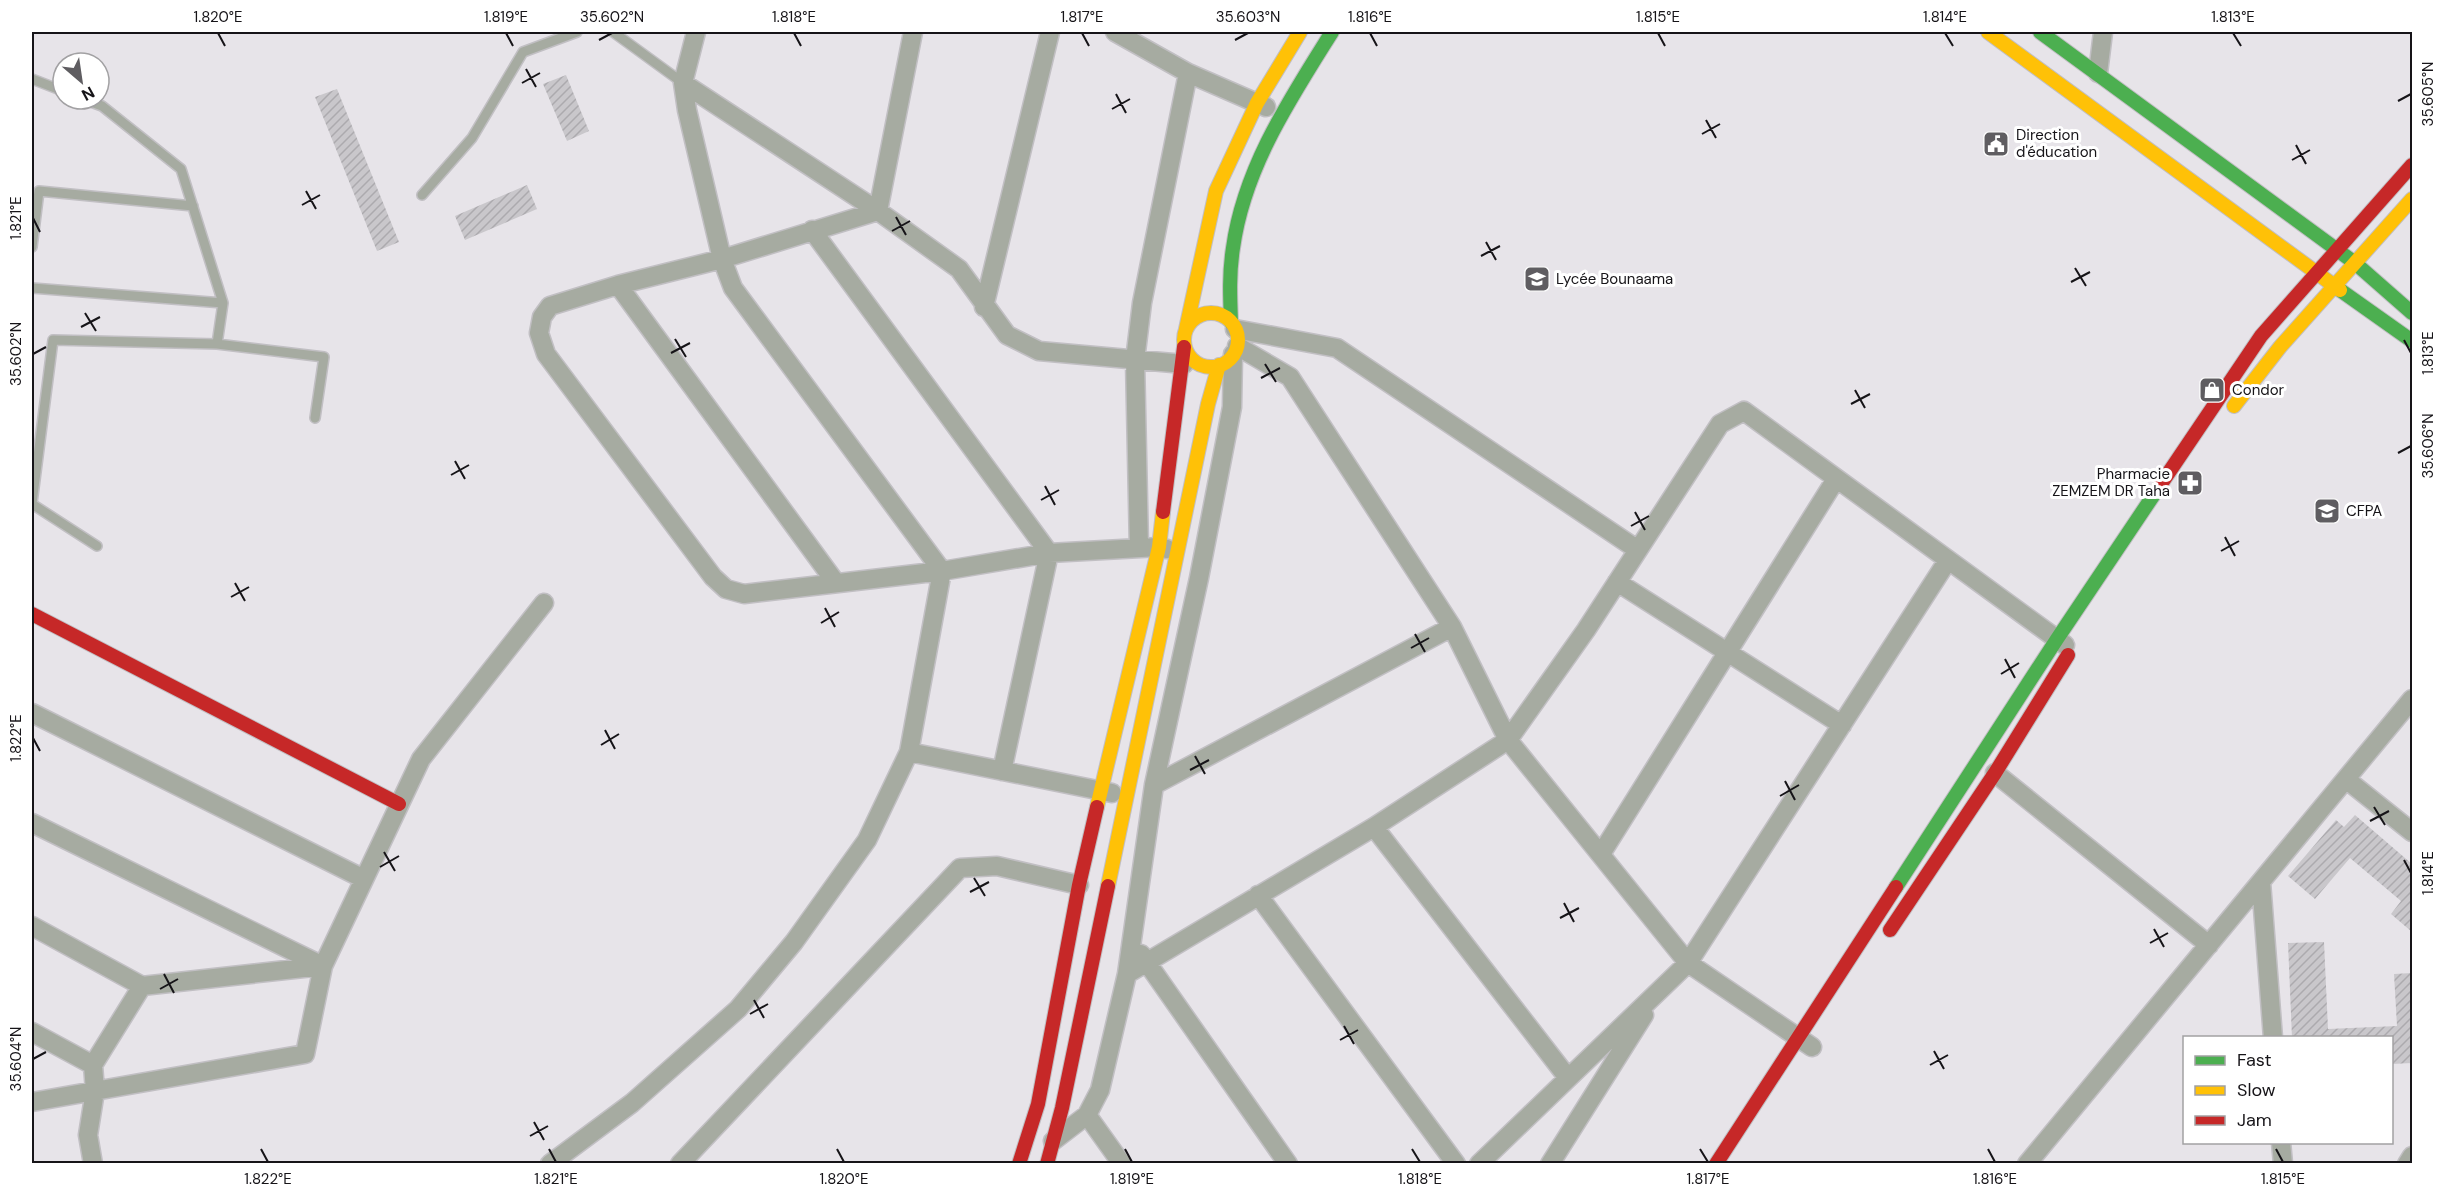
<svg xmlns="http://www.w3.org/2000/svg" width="2444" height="1195" viewBox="0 0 2444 1195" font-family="'DM Sans',sans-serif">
	<defs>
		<pattern id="building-hatch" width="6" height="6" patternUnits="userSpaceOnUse" patternTransform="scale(1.5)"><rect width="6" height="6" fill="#c9c7cb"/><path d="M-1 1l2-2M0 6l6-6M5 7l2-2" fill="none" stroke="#acaaae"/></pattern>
	</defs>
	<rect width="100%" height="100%" fill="#e7e4e9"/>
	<!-- building -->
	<path fill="url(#building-hatch)" d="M566 75 589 131 567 141 543 84Z
		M337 89 399 242 377 251 315 97Z
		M527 185 537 209 465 240 455 216Z
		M2355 815 2412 864V932L2391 914 2401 901 2350 858 2315 899 2288 876 2336 820 2344 827Z
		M2324 942 2328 1029 2397 1026 2394 974 2412 973V1063L2392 1064V1038H2292L2288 943Z"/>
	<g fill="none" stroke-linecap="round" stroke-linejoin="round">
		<!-- lane casing -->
		<g stroke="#c1bfc3" stroke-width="12">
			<path id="lane" d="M613 32 683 83
				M32 79 63 91
				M83 99 102 106 181 169 223 303 217 344 324 357 315 418
				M422 195 472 138 523 52 577 32
				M32 247 39 191 193 206
				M32 288 223 303
				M32 503 53 340 217 344
				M32 504 97 546"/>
		</g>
		<!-- street casing -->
		<g stroke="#c1bfc3" stroke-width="21">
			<path id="street" d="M913 32 878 211 722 259 618 285 550 306 542 317 539 333 546 354 713 577 726 589 744 594 942 571 1049 553 1159 547 1167 549
				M1115 32 1188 73 1266 107
				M2098 73 2103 32
				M683 83 878 211 959 269 1007 335 1039 351 1184 364
				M812 230 1049 553 1002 771
				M618 285 836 583
				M984 307 1050 32
				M1235 329 1337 348 1638 550
				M1237 346 1290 377 1452 627 1508 740 1688 963 1812 1047
				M1139 548 1135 360 1142 303 1188 73
				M1617 582 1842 725
				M32 713 364 879
				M909 752 1112 793
				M1995 773 2209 945
				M2347 780 2412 832
				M1154 785 1452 627
				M32 823 323 966
				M1374 827 1568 1078
				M1601 854 1836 479
				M2261 882 2273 1038
				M1258 895 1456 1164
				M32 926 142 986 322 966
				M1141 954 1288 1164
				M1127 974 1374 827 1508 740 1586 630 1720 424 1744 411 2065 645
				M32 1032 93 1065 95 1091 88 1135 93 1164
				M93 1065 142 986
				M32 1102 305 1054 323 966 421 759 544 603
				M1087 1115 1122 1164
				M1053 1141 1087 1115 1100 1090 1127 974 1154 785 1199 578 1232 407 1233 354
				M2281 1142 2283 1164
				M550 1164 632 1103 738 1009 794 942 867 840 909 752 942 571 733 288 722 259 687 110 683 83 696 32
				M680 1164 960 868 997 866 1079 885
				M1479 1164 1688 963 1948 560
				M1550 1164 1644 1015
				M2027 1164 2412 699
				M2407 1164 2412 1156"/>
		</g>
		<!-- fast casing -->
		<g stroke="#c1bfc3" stroke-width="16">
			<path id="fast" d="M2040 32 2355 263 2412 313
				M2340 290 2412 341
				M1231 322C1230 297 1229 273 1233 248 1244 168 1290 99 1332 32
				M1896 887 2057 639 2159 487"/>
		</g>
		<!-- slow casing -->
		<g stroke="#c1bfc3" stroke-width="16">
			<path id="slow" d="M1988 32 2340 290
				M1184 340a27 27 0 1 1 54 0a27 27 0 1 1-54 0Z
				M1186 329 1216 191 1257 103 1300 32
				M2234 406 2280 347 2412 199
				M1097 807 1159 547 1163 512
				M1108 886 1208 404 1219 365"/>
		</g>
		<!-- jam casing -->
		<g stroke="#c1bfc3" stroke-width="16">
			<path id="jam" d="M2159 487 2261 336 2412 165
				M1163 512 1184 347
				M32 614 399 804
				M1890 930 1995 773 2068 655
				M1019 1164 1038 1104 1079 885 1097 807
				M1047 1164 1062 1108 1108 886
				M1716 1164 1896 887"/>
		</g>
		<!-- lane -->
		<use href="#lane" stroke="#a6aba1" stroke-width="9"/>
		<!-- street -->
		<use href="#street" stroke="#a6aba1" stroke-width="18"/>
		<!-- fast -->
		<use href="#fast" stroke="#4caf50" stroke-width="14"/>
		<!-- slow -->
		<use href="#slow" stroke="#ffc107" stroke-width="14"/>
		<!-- jam -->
		<use href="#jam" stroke="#c62828" stroke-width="14"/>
	</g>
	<!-- ticks -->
	<path fill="none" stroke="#161418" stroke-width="2" d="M218 33 225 46M506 33 513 46M794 33 801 46M1082 33 1089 46M1370 33 1377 46M1658 33 1665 46M1945 33 1953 46M2233 33 2241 46M599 40 612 33M1235 40 1248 33M526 69 536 87M522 83 540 73M1116 94 1126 113M2398 101 2411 94M1112 109 1130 99M1706 120 1716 138M1702 134 1720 124M2296 145 2306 164M2292 160 2310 150M306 191 316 209M302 205 320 195M896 217 906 235M33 218 40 232M892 231 910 221M1486 242 1496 260M1481 256 1500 246M2075 268 2086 286M2071 282 2090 272M85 313 96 331M81 327 100 317M675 339 686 357M2404 340 2411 353M671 353 690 343M33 354 46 347M1265 364 1276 382M1261 378 1280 368M1855 390 1865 408M1851 404 1870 394M2398 453 2411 446M455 461 465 479M451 475 469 465M1045 486 1055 505M1041 500 1059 490M1635 512 1645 530M1631 526 1649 516M2225 537 2235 556M2221 551 2239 541M235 583 245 601M231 597 249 587M825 608 835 627M821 623 839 612M1415 634 1425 652M1411 648 1429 638M2005 659 2015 678M2001 674 2019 663M605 730 615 749M33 738 40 751M601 745 619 734M1195 756 1205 774M1190 770 1209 760M1785 781 1795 800M1780 796 1799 785M2374 807 2385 825M2370 821 2389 811M384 852 395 871M2404 860 2411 873M380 867 399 856M974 878 985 896M970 892 989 882M1564 903 1574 922M1560 918 1579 908M2154 929 2164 947M2150 943 2168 933M164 974 174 993M160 989 178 979M754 1000 764 1018M750 1014 768 1004M1344 1026 1354 1044M1340 1040 1358 1030M1934 1051 1944 1069M33 1059 46 1052M1930 1065 1948 1055M534 1122 544 1140M530 1136 548 1126M261 1149 268 1162M549 1149 556 1162M837 1149 844 1162M1125 1149 1132 1162M1412 1149 1420 1162M1700 1149 1708 1162M1988 1149 1995 1162M2276 1149 2283 1162"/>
	<!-- icons -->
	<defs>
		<g id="civic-square" transform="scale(1.35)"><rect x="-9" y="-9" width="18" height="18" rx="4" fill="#5f5d61" stroke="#fff"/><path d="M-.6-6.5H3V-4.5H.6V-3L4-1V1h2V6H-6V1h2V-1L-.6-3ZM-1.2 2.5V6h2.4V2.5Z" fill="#fff"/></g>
		<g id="school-square" transform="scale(1.35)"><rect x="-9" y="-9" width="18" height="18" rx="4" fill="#5f5d61" stroke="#fff"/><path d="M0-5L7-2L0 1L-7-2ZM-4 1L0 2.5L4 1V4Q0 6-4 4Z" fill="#fff"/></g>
		<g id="shop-square" transform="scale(1.35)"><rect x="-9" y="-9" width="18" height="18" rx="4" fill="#5f5d61" stroke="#fff"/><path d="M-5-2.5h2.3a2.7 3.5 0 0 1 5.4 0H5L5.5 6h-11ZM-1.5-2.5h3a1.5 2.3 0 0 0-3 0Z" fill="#fff"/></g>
		<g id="pharmacy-square" transform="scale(1.35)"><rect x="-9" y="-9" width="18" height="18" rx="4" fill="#5f5d61" stroke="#fff"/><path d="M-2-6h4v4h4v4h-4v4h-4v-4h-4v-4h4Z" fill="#fff"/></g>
		<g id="university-square" transform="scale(1.35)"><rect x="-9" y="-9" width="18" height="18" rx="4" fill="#5f5d61" stroke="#fff"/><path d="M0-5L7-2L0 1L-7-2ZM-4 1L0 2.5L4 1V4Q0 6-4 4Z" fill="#fff"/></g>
	</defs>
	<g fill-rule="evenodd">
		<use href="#civic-square" x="1996" y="144"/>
		<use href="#school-square" x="1537" y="279"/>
		<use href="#shop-square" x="2212" y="390"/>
		<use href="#pharmacy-square" x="2190" y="483"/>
		<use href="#university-square" x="2327" y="511"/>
	</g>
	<g text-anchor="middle" stroke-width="6" stroke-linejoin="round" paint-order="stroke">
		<!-- poi labels -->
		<g font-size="15" fill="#161418" stroke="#fff" text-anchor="start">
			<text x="2016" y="140">Direction<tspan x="2016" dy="17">d'éducation</tspan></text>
			<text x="1556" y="284">Lycée Bounaama</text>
			<text x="2232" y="395">Condor</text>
			<text x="2170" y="479" text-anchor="end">Pharmacie<tspan x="2170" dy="17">ZEMZEM DR Taha</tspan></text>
			<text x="2346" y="516">CFPA</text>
		</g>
	</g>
	<!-- border -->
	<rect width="2444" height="1195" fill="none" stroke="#ffffff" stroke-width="66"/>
	<!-- legend -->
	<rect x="2183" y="1036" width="210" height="108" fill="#ffffff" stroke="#a2a1a3" stroke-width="1.5"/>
	<rect x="2195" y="1056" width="30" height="9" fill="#4caf50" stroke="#a2a1a3" stroke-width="1.5"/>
	<text x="2237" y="1066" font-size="18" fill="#161418">Fast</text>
	<rect x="2195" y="1086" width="30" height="9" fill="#ffc107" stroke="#a2a1a3" stroke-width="1.5"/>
	<text x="2237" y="1096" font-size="18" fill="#161418">Slow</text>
	<rect x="2195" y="1116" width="30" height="9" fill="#c62828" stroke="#a2a1a3" stroke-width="1.5"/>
	<text x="2237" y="1126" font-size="18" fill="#161418">Jam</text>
	<!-- north arrow -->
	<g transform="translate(81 81) rotate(151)"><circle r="28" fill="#ffffff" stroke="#a2a1a3" stroke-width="1.5"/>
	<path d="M0-4.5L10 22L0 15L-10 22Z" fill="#5f5d61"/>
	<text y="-9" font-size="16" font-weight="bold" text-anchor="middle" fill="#161418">N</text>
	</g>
	<rect x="33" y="33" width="2378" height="1129" fill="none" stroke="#161418" stroke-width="2"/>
	<g font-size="15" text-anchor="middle" fill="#161418">
		<text x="218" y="22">1.820°E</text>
		<text x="506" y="22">1.819°E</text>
		<text x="612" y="22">35.602°N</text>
		<text x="794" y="22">1.818°E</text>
		<text x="1082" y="22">1.817°E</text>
		<text x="1248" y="22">35.603°N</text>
		<text x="1370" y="22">1.816°E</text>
		<text x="1658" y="22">1.815°E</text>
		<text x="1945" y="22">1.814°E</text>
		<text x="2233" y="22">1.813°E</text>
		<text transform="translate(2428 94) rotate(-90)" y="5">35.605°N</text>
		<text transform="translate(16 218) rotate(-90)" y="5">1.821°E</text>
		<text transform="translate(2428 353) rotate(-90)" y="5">1.813°E</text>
		<text transform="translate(16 354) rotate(-90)" y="5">35.602°N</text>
		<text transform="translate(2428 446) rotate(-90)" y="5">35.606°N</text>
		<text transform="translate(16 738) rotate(-90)" y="5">1.822°E</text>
		<text transform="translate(2428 873) rotate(-90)" y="5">1.814°E</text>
		<text transform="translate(16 1059) rotate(-90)" y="5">35.604°N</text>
		<text x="268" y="1184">1.822°E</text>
		<text x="556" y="1184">1.821°E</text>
		<text x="844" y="1184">1.820°E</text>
		<text x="1132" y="1184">1.819°E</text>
		<text x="1420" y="1184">1.818°E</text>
		<text x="1708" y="1184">1.817°E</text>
		<text x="1995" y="1184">1.816°E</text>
		<text x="2283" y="1184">1.815°E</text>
	</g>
</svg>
